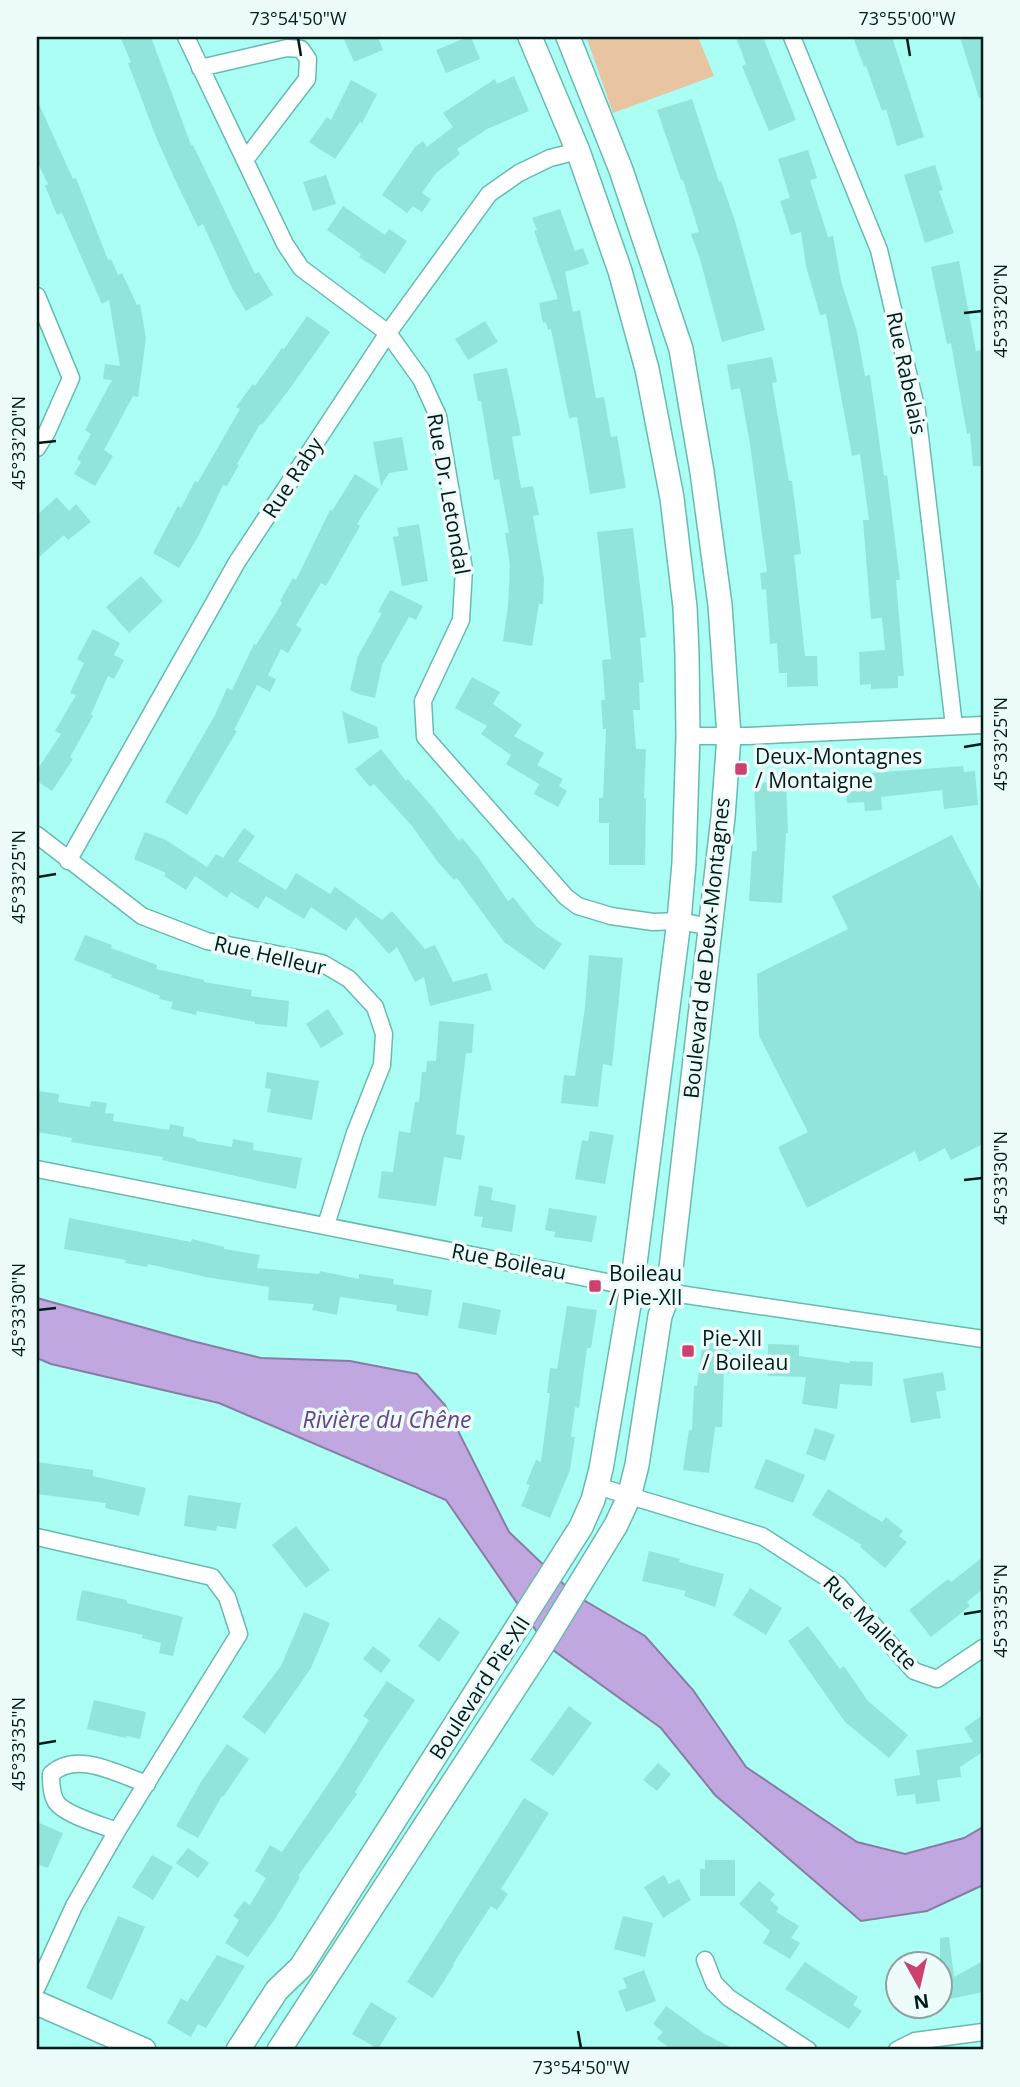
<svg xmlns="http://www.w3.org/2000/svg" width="1020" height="2087" viewBox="0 0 1020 2087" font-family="'Open Sans',sans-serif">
	<rect width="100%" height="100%" fill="#aafef3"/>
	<!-- green -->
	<path fill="#e9c4a1" d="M592 37H698L714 76 613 113 587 39Z"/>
	<!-- water -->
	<path fill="#c1a7e0" stroke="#877da4" stroke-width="2" d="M37 1298 192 1341 261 1358 350 1361 417 1374 445 1405 509 1532 575 1595 645 1636 693 1690 746 1767 857 1842 905 1854 964 1838 983 1827V1885L927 1911 861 1921 715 1795 661 1728 546 1645 446 1500 219 1403 51 1364 37 1358Z"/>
	<!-- building -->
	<path fill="#90e4d9" d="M120 37H151L191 145H193L255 274 259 272 273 295 246 311 232 288 203 224 198 227 177 184 156 137 128 63 131 62Z
		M343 37H378L383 50 354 62Z
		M468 37H471L480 59 446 73 436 50Z
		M736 37H763L796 120 769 131 742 66 746 64Z
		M853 37H892L924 137 897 146 886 109 882 111 866 66 864 67Z
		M960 37H983V98H979Z
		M514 76 529 111 487 129 457 149 460 154 436 173 422 193 431 199 422 212 413 206 407 213 382 195 415 147 423 141 427 147 453 127 443 113 495 79 497 84Z
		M351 80 377 94 362 123 360 122 335 159 309 142 327 117 331 120Z
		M692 99 719 182 721 181 735 221 765 330 722 342 700 259 691 234 699 232 683 180H681L657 110Z
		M37 100 73 179 76 178 108 260 111 259 118 275 122 273 137 305 140 304 146 338 138 397 133 396 104 450 113 456 95 486 74 474 81 462 77 459 91 434 85 430 112 380 103 379 105 364 120 366 109 300 102 304 62 213 57 215 45 186 48 184 37 161Z
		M808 150 817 178 810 180 828 237 833 236 841 281 857 332 865 376 870 375 884 476 887 475 900 580H896L904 676H898V688L871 689V684L860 685 859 652 885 650 882 618 871 619 863 520H869L860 454 852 456 826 314 820 315 806 266 801 232 791 235 780 201 790 198 778 159Z
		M935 165 943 190 939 191 954 233 925 243 904 175Z
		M326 175 336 204 313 211 303 182Z
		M343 206 385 235 389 229 407 241 385 274 359 257 361 254 327 230Z
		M560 209 575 251 583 248 589 264 565 272 573 312 580 310 596 398 604 397 611 437 617 436 626 488 590 494 577 417 569 418 551 329 548 330 546 322 543 323 539 303 558 299 534 231 537 230 532 218Z
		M959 261 976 351 983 350V466H973L970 433 967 434 951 343 947 344 931 267Z
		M307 316 330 332 288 391 262 425 260 424 237 464 239 465 227 486 223 485 198 537 179 568 153 553 178 506 181 508 195 481 198 482 240 409 236 407 253 384 255 386 282 348 284 349Z
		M485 321 498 342 468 360 455 339Z
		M772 357 777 382 772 383 789 481H792L801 554 794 555 805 656H817L818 686 787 687V673H779L777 643 770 644 766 589 762 590 760 573 767 572 750 444 740 388 731 390 727 365Z
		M507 368 521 435 512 437 521 488 533 486 539 515 533 516 544 579 543 604H539L532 646 503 641 508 606 510 565 505 533H509L499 479 494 480 481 401H478L473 374Z
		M402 437 408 470 389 473 381 486 373 442Z
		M355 474 379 489 357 524 360 526 326 586 321 583 296 625 302 629 288 653 281 649 268 675 276 679 270 692 257 685 234 730 237 731 187 815 165 802 215 715 227 688 232 690 254 644 256 645 282 603 280 601 293 578 296 580 330 510 332 511Z
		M57 497 69 511 76 504 91 522 68 540 64 535 37 559V515Z
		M419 524 428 581 402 586 393 537 399 536 397 528Z
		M633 528 646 637 640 638 644 682 639 683 640 710H633L636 749H646L644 798H646L645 865H609V823H599V798H603L606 729H603L601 700H605L602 660 611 659 597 532Z
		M141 576 163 601 129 633 106 607Z
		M390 590 423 606 416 620 409 617 382 665 375 698 358 694 350 690 358 656 382 613 378 612Z
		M93 629 120 643 114 655 124 660 114 679 108 676 91 714 93 716 70 757 73 759 52 791 37 781V770L61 734 55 731 76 695 70 693 84 663 77 659Z
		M472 677 500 692 493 704 522 725 514 736 544 753 537 765 563 779 559 786 567 791 558 807 534 794 539 784 506 764 511 755 481 734 487 726 455 708Z
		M342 711 377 727 379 738 348 744Z
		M381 749 406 781 408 779 435 810 459 841 462 838 478 857 508 901 513 897 536 926 562 944 544 970 504 942 457 878 454 880 437 861 412 826 374 784 370 787 355 769Z
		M963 766 964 772 975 771 978 805 944 809 942 790 881 797 882 810 865 811 864 802 847 803 845 775Z
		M786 782 788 833H786L782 903 749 901 752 851H757L754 783Z
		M244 828 255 836 238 861 286 890 296 873 330 894 335 887 382 920 392 911 425 949 435 945 453 982 487 973 492 990 430 1006 424 977 415 982 397 947 389 954 356 917 346 931 311 907 304 919 266 896 258 909 231 892 227 898 195 876 186 890 164 876 166 873 134 859 145 832 166 840 207 867 216 854 223 858Z
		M952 835 983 895V1144L951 1160 945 1148 919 1162 915 1151 807 1208 778 1147 808 1132 759 1036 757 974 848 929 832 896Z
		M85 935 112 945 111 948 157 965 156 969 204 980V982L252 990 251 996 289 1001 287 1027 255 1024V1022L197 1011 196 1015 171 1009 173 1002 159 999 160 996 111 977 112 975 74 960Z
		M589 955 623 958 612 1066 603 1064 598 1107 561 1103 564 1075 575 1076 585 1007Z
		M328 1009 344 1034 321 1048 306 1024Z
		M439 1021 474 1024 472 1053H466L456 1134 465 1136 461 1160 444 1157 436 1206 378 1198 382 1171 393 1172 399 1131 410 1133 415 1102H419L422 1072H426L427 1061H436Z
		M267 1072 319 1081 312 1120 267 1112 271 1089 265 1088Z
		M39 1091 59 1094 58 1102 90 1107 91 1101 107 1103 105 1113 114 1114 113 1121 169 1130 170 1124 184 1127 183 1136 196 1139V1141L232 1147 233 1139 254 1143 253 1150 302 1158 296 1189 162 1160 163 1157 71 1142 72 1138 37 1132Z
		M590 1131 614 1135 605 1184 575 1179 582 1140 588 1141Z
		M479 1185 493 1188 491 1200 516 1205 512 1232 481 1227 483 1217 474 1216Z
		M549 1208 597 1216 592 1242 554 1237 555 1232 545 1230Z
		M69 1218 191 1242 192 1239 224 1247V1249L260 1255 257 1268 319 1274 320 1271 359 1279V1274L394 1279 393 1284 432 1290 428 1316 396 1311 397 1305 340 1297 337 1315 312 1310 314 1304 268 1300 269 1287 206 1277 148 1264 147 1267 125 1263 126 1260 64 1249Z
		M463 1302 501 1310 496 1335 458 1328Z
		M567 1306 597 1310 591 1348H587L579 1408 575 1407 571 1437H575L570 1470 550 1518 521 1506 530 1485 526 1484 536 1460 541 1462 550 1393H547L550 1368 557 1369Z
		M704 1331 730 1334 728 1352 731 1353 729 1373 724 1372 722 1427H715L709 1473 683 1470 689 1430H692L694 1386H697Z
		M768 1344 799 1345V1356L850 1363V1361L873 1362 872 1386 840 1384 837 1409 802 1404 806 1377 768 1376Z
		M943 1372 946 1390 936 1392 941 1418 911 1423 903 1379Z
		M815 1428 835 1435 825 1461 806 1454Z
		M766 1459 805 1475 793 1503 754 1488Z
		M37 1462 93 1470V1476L146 1488 139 1516 105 1508 106 1503 37 1494Z
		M828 1489 882 1522 886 1517 903 1531 899 1536 907 1542 885 1568 860 1547 862 1545 812 1515Z
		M188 1495 241 1503 236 1529 217 1526 216 1531 184 1526Z
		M296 1526 330 1570 306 1588 272 1545Z
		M649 1551 680 1559 679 1562 724 1574 715 1607 684 1596 686 1591 642 1581Z
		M983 1557V1589L967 1602 970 1606 931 1637 909 1610 948 1579 951 1582Z
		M750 1588 782 1608 766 1635 733 1615Z
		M82 1590 127 1600V1603L183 1617 173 1656 159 1653 161 1643 142 1638 143 1635 76 1620Z
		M304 1612 330 1623 311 1668 265 1734 242 1717 281 1666Z
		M439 1617 460 1632 439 1662 418 1646Z
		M808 1626 840 1669 844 1666 868 1701 908 1735 889 1758 845 1722 788 1641Z
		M373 1646 391 1660 381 1673 363 1659Z
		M387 1681 415 1700 382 1749 355 1792 357 1794 298 1876 300 1877 275 1919 248 1957 225 1943 239 1920 233 1916 244 1901 250 1905 266 1878 255 1871 270 1845 282 1852 341 1765 369 1720 363 1716Z
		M94 1700 146 1712 140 1739 127 1736 126 1738 87 1729Z
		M569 1706 592 1723 553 1776 530 1760Z
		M983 1715V1756L981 1753 960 1767 961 1777 937 1780 940 1801 916 1804 915 1794 897 1796 894 1779 920 1775 916 1750 973 1742 964 1728Z
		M227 1744 249 1759 223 1797 222 1796 198 1838 176 1826 201 1782Z
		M658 1763 671 1774 657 1791 643 1780Z
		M524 1798 549 1813 501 1889 508 1894 497 1910 491 1906 453 1964 454 1965 433 1998 407 1982Z
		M37 1822 63 1833 48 1868 37 1864Z
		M188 1848 209 1863 198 1878 176 1863Z
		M152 1855 173 1867 153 1900 132 1887Z
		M705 1860H735V1896H700V1869H705Z
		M664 1875 669 1884 679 1879 691 1900 663 1918 644 1887Z
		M759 1881 775 1894 770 1900 779 1908 776 1912 799 1926 791 1938 800 1943 790 1959 763 1943 770 1931 739 1904Z
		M118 1916 145 1927 112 2000 86 1988Z
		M623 1916 653 1923 645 1957 614 1949Z
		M949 1937 954 1977 983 1961V1992L940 2001V1938Z
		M217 1955 245 1966 206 2028 198 2024 191 2037 167 2023 181 1998 187 2002Z
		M805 1962 858 1997 853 2005 862 2011 849 2029 785 1989Z
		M644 1970 656 2001 626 2012 618 1991 627 1988 623 1978Z
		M371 2002 397 2018 378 2049 352 2034Z
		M666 2006 705 2034 736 2050H673L657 2039 663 2032 653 2024Z"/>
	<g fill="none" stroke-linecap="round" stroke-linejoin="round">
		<!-- street casing -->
		<g stroke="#67bab0" stroke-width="19">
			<path id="street" d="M186 37 285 244 301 268 388 333 421 379 438 416 464 569 461 620 423 701 425 737 566 897 578 906 611 916 653 922 679 921 711 927
				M792 37 879 250 917 411 954 726
				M200 68 287 48 301 49 308 59 307 79 245 160
				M37 296 71 378 47 432 37 448
				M688 736H748L983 725
				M37 835 142 916 207 941 322 963 349 979 375 1007 384 1034 382 1065 355 1133 326 1225
				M68 861 237 562 388 333 489 194 519 173 550 158 578 151
				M37 1169 632 1287 983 1339
				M597 1486 762 1536 838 1585 914 1671 937 1679 983 1648
				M37 1537 212 1577 227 1597 239 1634 117 1831 74 1906 37 1987
				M117 1831C101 1825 65 1815 56 1802 51 1793 51 1783 51 1774 77 1750 117 1774 147 1784
				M705 1960 714 1983 729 1998 808 2050
				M897 2050 915 2041 983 2032"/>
		</g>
		<!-- secondary casing -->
		<g stroke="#67bab0" stroke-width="26">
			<path id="secondary" d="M37 2003 144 2050
				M238 2050 277 1990 301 1967 581 1527 593 1500 601 1469 632 1287 679 921 684 863 688 736 687 654 685 607 672 498 647 369 620 271 578 151 530 37
				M279 2050 542 1646 616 1525 629 1497 637 1465 660 1316 668 1294 723 817 729 736 720 605 702 472 681 349 621 170 568 37"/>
		</g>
		<!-- street -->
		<use href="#street" stroke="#fff" stroke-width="16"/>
		<!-- secondary -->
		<use href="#secondary" stroke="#fff" stroke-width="23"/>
	</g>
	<!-- ticks -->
	<path fill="none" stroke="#011b18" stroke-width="2.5" d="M298 38 301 56M907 38 910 56M964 313 982 311M38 443 56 441M964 747 982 744M38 877 56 874M964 1180 982 1178M38 1310 56 1308M964 1614 982 1611M38 1744 56 1741M578 2031 581 2048"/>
	<!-- markers -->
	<g fill="#ce416e" stroke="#edfcfa" stroke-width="2.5">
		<rect x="734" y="762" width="14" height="14" rx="3.5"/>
		<rect x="588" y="1279" width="14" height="14" rx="3.5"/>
		<rect x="681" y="1344" width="14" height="14" rx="3.5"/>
	</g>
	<g text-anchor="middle" stroke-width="7" stroke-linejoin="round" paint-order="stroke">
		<!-- street labels -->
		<g font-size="21" fill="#011b18" stroke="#edfcfa">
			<text transform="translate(906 373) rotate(78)" y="7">Rue Rabelais</text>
			<text transform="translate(293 478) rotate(-57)" y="7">Rue Raby</text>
			<text transform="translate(448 494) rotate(80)" y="7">Rue Dr. Letondal</text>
			<text transform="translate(707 948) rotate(-84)" y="7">Boulevard de Deux-Montagnes</text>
			<text transform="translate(270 956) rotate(13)" y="7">Rue Helleur</text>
			<text transform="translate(509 1262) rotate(11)" y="7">Rue Boileau</text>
			<text transform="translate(870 1623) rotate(45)" y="7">Rue Mallette</text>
			<text transform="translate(480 1688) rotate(-57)" y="7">Boulevard Pie-XII</text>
		</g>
		<!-- poi labels -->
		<g font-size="21" fill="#011b18" stroke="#edfcfa" text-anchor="start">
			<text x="755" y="764">Deux-Montagnes<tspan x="755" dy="24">/ Montaigne</tspan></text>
			<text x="609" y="1281">Boileau<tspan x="609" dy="24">/ Pie-XII</tspan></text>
			<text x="702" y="1346">Pie-XII<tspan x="702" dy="24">/ Boileau</tspan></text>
		</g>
		<!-- water labels -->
		<g font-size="23" font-style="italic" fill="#664388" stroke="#edfcfa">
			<text x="387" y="1428">Rivière du Chêne</text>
		</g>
	</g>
	<!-- border -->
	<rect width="1020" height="2087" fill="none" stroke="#edfcfa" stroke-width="77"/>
	<!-- north arrow -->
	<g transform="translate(919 1985) rotate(172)"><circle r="33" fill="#edfcfa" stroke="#8fa2a0" stroke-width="2"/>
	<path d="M0-5L12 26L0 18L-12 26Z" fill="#ce416e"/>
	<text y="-10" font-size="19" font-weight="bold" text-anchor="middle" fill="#011b18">N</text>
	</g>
	<rect x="38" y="38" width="944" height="2010" fill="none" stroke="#011b18" stroke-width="2.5"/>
	<g font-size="18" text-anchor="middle" fill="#011b18">
		<text x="298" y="25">73°54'50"W</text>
		<text x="907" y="25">73°55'00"W</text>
		<text transform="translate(1001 311) rotate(-90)" y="6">45°33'20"N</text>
		<text transform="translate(19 443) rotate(-90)" y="6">45°33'20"N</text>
		<text transform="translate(1001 744) rotate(-90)" y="6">45°33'25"N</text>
		<text transform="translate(19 877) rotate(-90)" y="6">45°33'25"N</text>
		<text transform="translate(1001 1178) rotate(-90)" y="6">45°33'30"N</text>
		<text transform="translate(19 1310) rotate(-90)" y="6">45°33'30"N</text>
		<text transform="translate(1001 1611) rotate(-90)" y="6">45°33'35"N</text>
		<text transform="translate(19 1744) rotate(-90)" y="6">45°33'35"N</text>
		<text x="581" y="2074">73°54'50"W</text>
	</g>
</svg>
